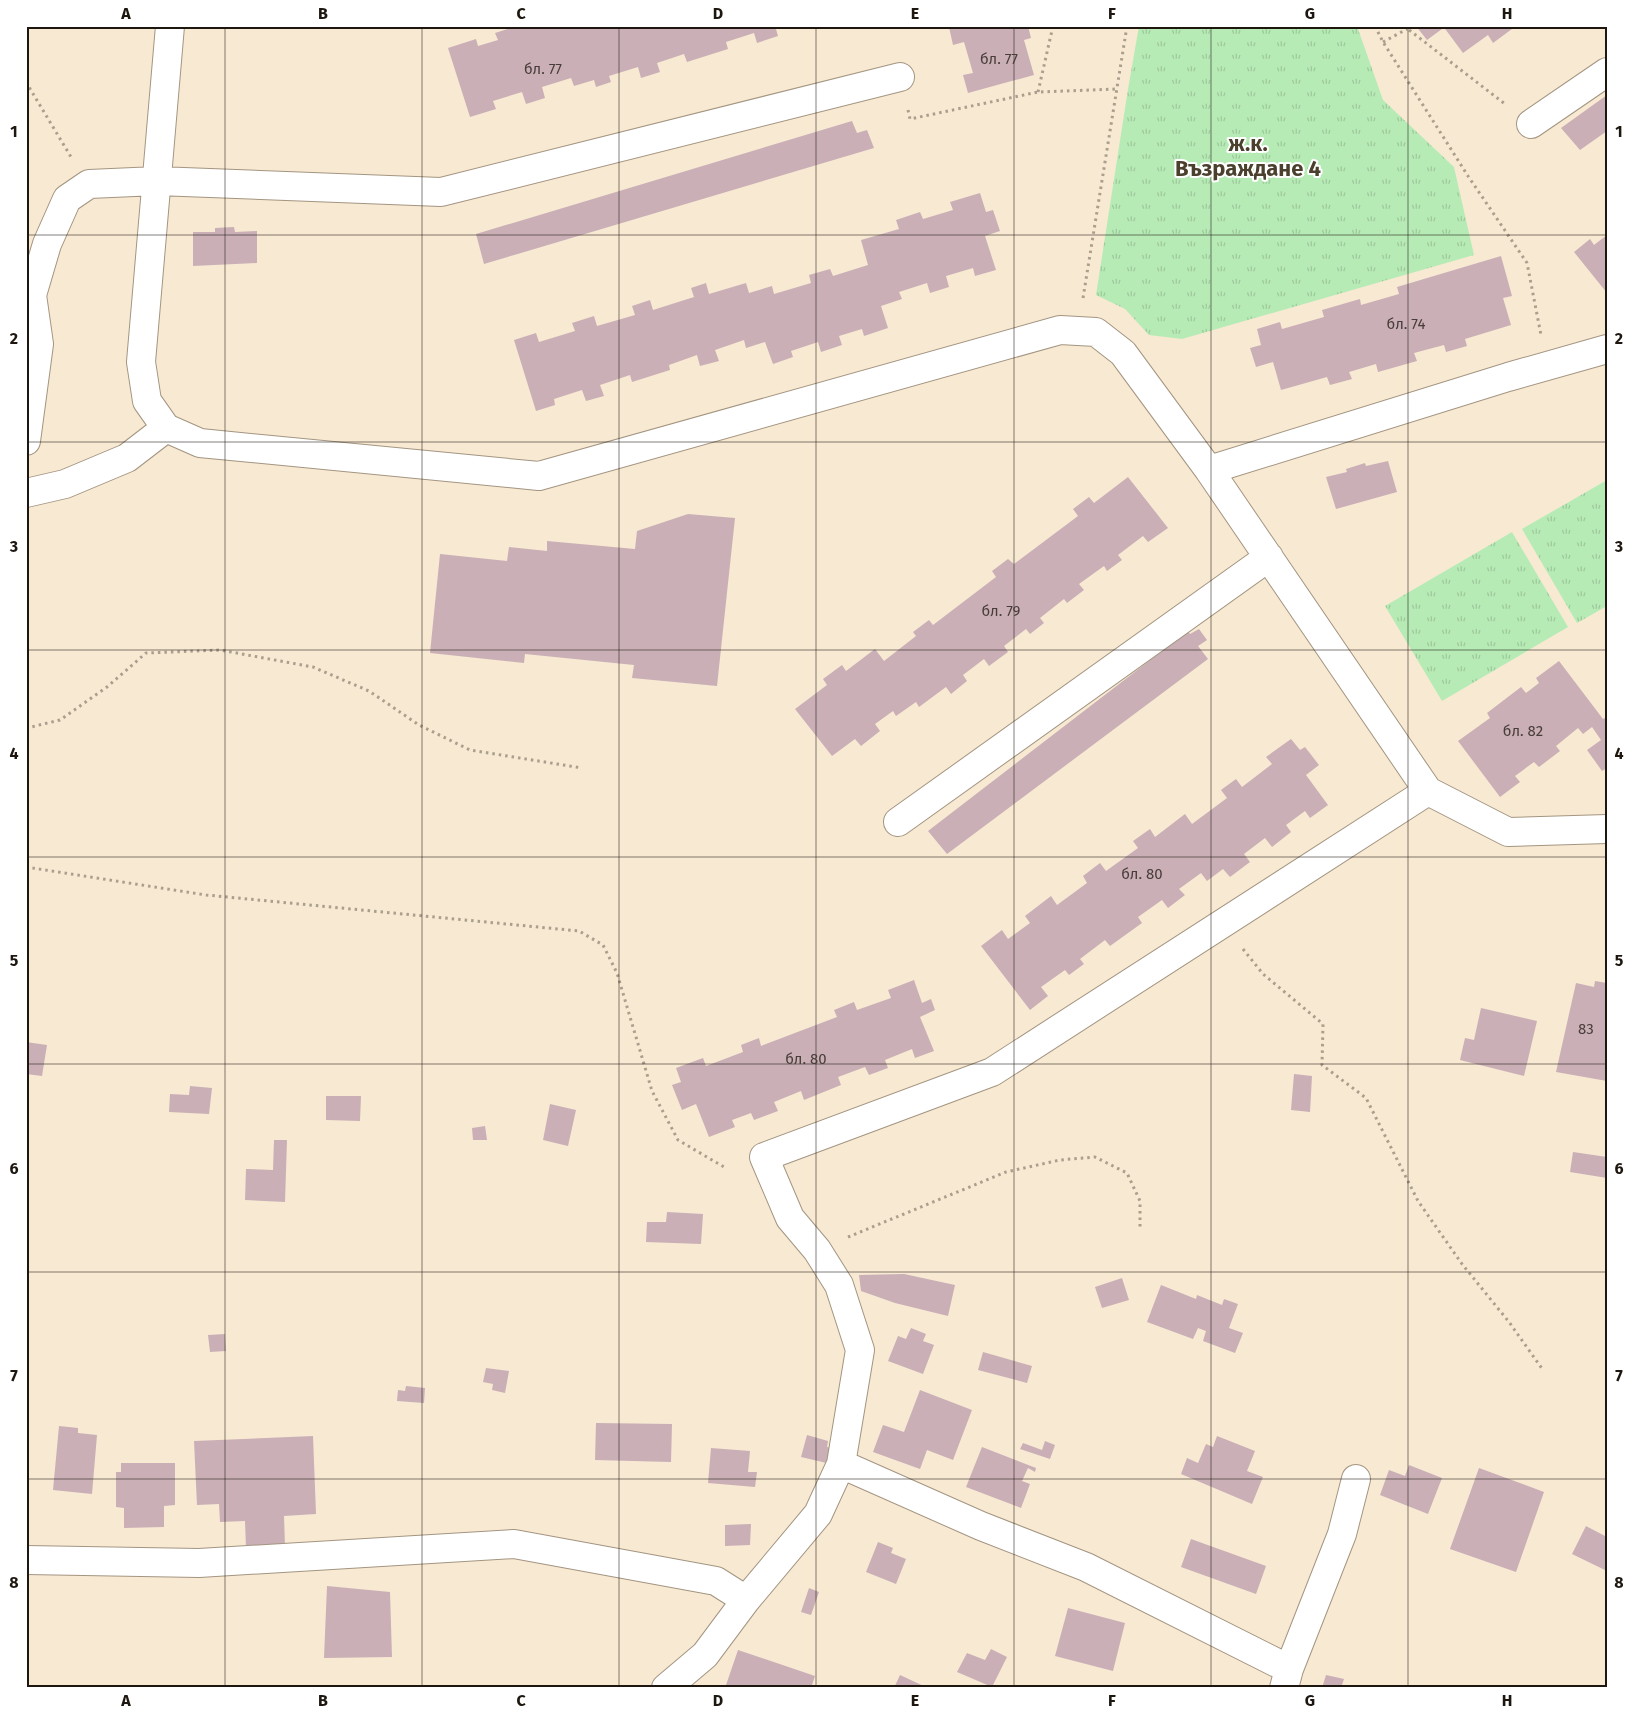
<svg xmlns="http://www.w3.org/2000/svg" width="1633" height="1714" viewBox="0 0 1633 1714" font-family="'Fira Sans',sans-serif">
	<defs>
		<pattern id="park-tufts" width="24" height="20" patternUnits="userSpaceOnUse" patternTransform="scale(1.25)"><rect width="24" height="20" fill="#b7ebb6"/><path d="M3 7l-1-3M5 7V3M7 7l1-3M15 17l-1-3M17 17v-4M19 17l1-3" fill="none" stroke="#9dc99b"/></pattern>
	</defs>
	<rect width="100%" height="100%" fill="#f8e9d3"/>
	<!-- park -->
	<path fill="url(#park-tufts)" d="M1139 26H1357L1383 100 1454 167 1474 255 1182 339 1149 335 1125 309 1096 295 1128 89Z
		M1607 480V606L1577 623 1522 529Z
		M1512 532 1568 627 1442 701 1385 606Z"/>
	<!-- building -->
	<path fill="#caafb6" d="M517 26H534L535 29 544 26 783 27 776 29 778 36 757 43 754 33 726 42 728 49 687 62 684 54 657 63 660 72 641 78 638 67 609 76 611 82 596 87 594 80 574 86 571 78 542 87 545 98 526 104 522 92 493 101 496 109 470 117 448 48 476 39 478 46 498 40 495 33Z
		M952 26H1028L1031 38 1024 40 1034 75 968 93 963 75 973 73 964 42 953 45 949 27Z
		M1416 26H1440L1442 29 1427 40Z
		M1443 26H1516L1493 43 1488 35 1463 53Z
		M1607 95V131L1580 150 1561 128Z
		M852 121 857 133 867 130 874 148 484 264 476 234Z
		M980 193 986 212 993 210 1000 231 985 236 996 270 975 276 973 268 946 276 949 287 930 293 927 283 899 292 902 299 881 306 888 328 864 336 862 329 839 336 842 345 821 352 818 342 791 351 793 357 773 364 765 342 746 348 744 340 715 350 719 361 700 366 697 355 669 365 670 370 632 382 630 375 600 385 604 396 586 401 582 390 554 399 555 405 536 411 514 340 536 333 539 342 575 331 572 323 594 316 597 326 635 315 632 306 650 300 653 310 694 297 691 288 706 283 709 294 746 283 749 293 772 286 774 294 811 283 809 275 830 269 833 276 868 265 861 240 899 229 896 220 920 212 923 219 953 210 950 202Z
		M234 227 235 232 257 231V263L193 266V232H215V228Z
		M1607 235V293L1574 252 1590 239 1594 245Z
		M1501 256 1512 296 1503 298 1511 325 1465 339 1467 346 1446 352 1444 345 1414 353 1417 361 1378 372 1376 364 1349 372 1352 379 1330 385 1327 377 1281 390 1273 362 1256 367 1250 348 1261 345 1257 329 1280 322 1282 329 1324 317 1322 310 1360 299 1361 305 1399 294 1397 287Z
		M1388 461 1397 492 1336 509 1326 477 1347 472 1346 469 1365 463 1366 466Z
		M1128 477 1168 528 1148 542 1143 536 1118 555 1122 560 1107 571 1104 566 1079 584 1084 590 1067 603 1064 599 1040 618 1044 623 1030 634 1026 629 1004 646 1008 652 989 666 984 659 963 675 967 681 951 694 946 687 919 707 916 702 896 716 893 711 875 724 880 731 861 746 855 739 832 756 795 709 827 685 823 679 842 665 846 671 875 649 884 661 916 636 913 632 929 620 933 625 996 577 992 571 1008 559 1014 564 1078 516 1073 509 1089 497 1094 503Z
		M688 514 735 518 717 686 632 678 634 665 525 654 524 663 430 653 440 554 507 561 509 547 547 551V541L635 549 637 531Z
		M1199 629 1207 640 1198 646 1208 659 947 854 928 831 1188 631 1190 634Z
		M1559 661 1603 719 1607 717V768L1602 771 1587 750 1601 740 1592 727 1583 734 1578 728 1556 746 1560 751 1539 767 1534 762 1515 776 1520 782 1500 797 1458 741 1490 718 1487 713 1521 687 1526 693 1539 683 1536 678Z
		M1291 739 1300 750 1305 747 1319 765 1306 775 1328 805 1310 818 1305 811 1286 825 1291 832 1272 847 1265 838 1244 854 1250 862 1230 877 1223 869 1207 881 1201 873 1179 889 1185 895 1168 908 1162 900 1138 917 1142 923 1110 946 1105 940 1080 959 1084 964 1069 975 1065 970 1041 987 1048 996 1030 1010 981 946 1002 930 1008 939 1030 923 1025 916 1051 896 1057 905 1087 883 1083 876 1100 863 1106 871 1138 848 1133 841 1150 829 1155 837 1185 814 1192 824 1227 798 1221 790 1236 779 1242 787 1272 764 1266 757Z
		M914 980 922 1003 931 999 935 1010 920 1017 934 1051 915 1058 912 1049 885 1060 888 1068 869 1075 865 1067 838 1077 841 1085 804 1100 801 1091 774 1102 778 1111 754 1120 751 1113 743 1116 732 1120 735 1127 709 1137 696 1104 682 1110 672 1085 681 1082 676 1068 703 1058 706 1066 743 1052 741 1045 759 1038 761 1046 837 1017 834 1010 854 1002 857 1010 891 998 888 990Z
		M1595 981 1607 983V1081L1556 1072 1576 983 1594 987Z
		M1481 1008 1537 1021 1524 1076 1460 1060 1465 1038 1474 1040Z
		M26 1042 47 1045 42 1076 26 1074Z
		M1294 1074 1312 1076 1310 1112 1291 1110Z
		M190 1086 212 1088 209 1114 169 1112 170 1094 189 1095Z
		M326 1096H361L360 1121 326 1120Z
		M550 1104 576 1110 568 1146 543 1140Z
		M485 1126 487 1140H473L472 1128Z
		M274 1140H287L285 1202 245 1200 246 1169 273 1170Z
		M1573 1152 1607 1157V1178L1570 1172Z
		M667 1212 703 1214 701 1244 646 1242 647 1222H666Z
		M904 1274 955 1285 948 1316 895 1303 861 1291 859 1275Z
		M1122 1278 1129 1300 1102 1308 1095 1287Z
		M1161 1285 1196 1299 1197 1295 1222 1305 1224 1299 1238 1304 1229 1328 1243 1333 1235 1353 1203 1341 1206 1331 1198 1328 1193 1339 1147 1322Z
		M911 1328 926 1334 923 1341 934 1345 923 1374 888 1361 898 1336 906 1339Z
		M225 1334 226 1351 210 1352 208 1335Z
		M983 1352 1032 1366 1027 1383 978 1370Z
		M486 1368 509 1371 505 1393 492 1390 493 1384 483 1382Z
		M406 1386 425 1388 424 1403 397 1401 398 1390 405 1391Z
		M920 1390 972 1410 953 1460 927 1450 920 1469 873 1452 883 1425 904 1432Z
		M596 1423 672 1424 671 1462 595 1460Z
		M59 1426 78 1428V1433L97 1435 92 1494 53 1490Z
		M807 1435 828 1441 827 1447 836 1449 831 1464 801 1457Z
		M313 1436 316 1514 284 1516 285 1546 246 1548 245 1521 220 1522 219 1504 197 1505 194 1441Z
		M1217 1436 1255 1451 1247 1471 1263 1477 1252 1504 1181 1474 1187 1458 1198 1463 1206 1444 1213 1447Z
		M1045 1441 1055 1445 1050 1459 1020 1449 1023 1443 1042 1450Z
		M982 1447 1036 1468 1035 1472 1028 1468 1022 1481 1030 1484 1021 1508 966 1487Z
		M711 1448 750 1451 748 1472H757L755 1487 708 1483Z
		M121 1463H175V1505L164 1506V1527L124 1528V1508L116 1507V1472H121Z
		M1409 1465 1442 1478 1428 1514 1380 1495 1389 1470 1405 1476Z
		M1479 1468 1544 1492 1516 1572 1450 1549Z
		M751 1524 750 1545 725 1546V1525Z
		M1586 1526 1605 1536 1607 1531V1571L1572 1554Z
		M1191 1539 1266 1566 1256 1594 1181 1567Z
		M878 1542 893 1548 891 1553 906 1559 896 1584 866 1572Z
		M327 1586 390 1592 392 1657 324 1658Z
		M809 1588 819 1592 811 1615 801 1612Z
		M1068 1608 1125 1623 1113 1671 1055 1656Z
		M991 1649 1007 1657 992 1687 957 1672 967 1653 985 1660Z
		M738 1650 815 1676 811 1688H725Z
		M900 1675 928 1688H894Z
		M1326 1675 1344 1679 1341 1688H1322Z"/>
	<g fill="none" stroke-linecap="round" stroke-linejoin="round">
		<!-- minor casing -->
		<g stroke="#a39581" stroke-width="30">
			<path id="minor" d="M170 26 141 362 147 401 166 428 200 443 539 476 1060 330 1096 332 1123 353 1209 470 1428 791 1508 832 1607 829
				M1531 124 1607 72
				M26 293 32 295 39 344 26 441
				M32 295 47 244 67 199 89 184 157 181 441 192 900 77
				M1209 470 1508 377 1607 349
				M26 493 65 484 127 458 166 428
				M898 822 1269 557
				M841 1464 981 1526 1086 1567 1289 1669
				M26 1560 199 1563 514 1544 716 1581 746 1600
				M666 1688 705 1655 746 1600 818 1514 841 1464 860 1350 839 1285 817 1250 790 1218 764 1157 992 1072 1428 791
				M1284 1688 1289 1669 1342 1534 1356 1479"/>
		</g>
		<!-- path -->
		<path stroke="#aa9e8d" stroke-width="3" stroke-dasharray="2.5 4" stroke-linecap="butt" d="M1375 26 1383 42 1468 176 1527 263 1541 335
			M1404 26 1505 104
			M1383 42 1407 29
			M26 82 71 157
			M1038 92 1053 26
			M908 110 910 119 1038 92 1116 89
			M1083 298 1127 26
			M26 726 31 727 60 720 107 687 146 653 220 650 313 667 369 691 419 725 470 750 582 768
			M26 867 206 895 579 931 603 945 617 973 652 1091 678 1140 724 1167
			M1243 949 1263 974 1323 1024 1322 1065 1366 1098 1418 1201 1462 1264 1509 1322 1543 1370
			M848 1237 1006 1172 1060 1160 1095 1157 1127 1173 1140 1201V1230"/>
		<!-- minor -->
		<use href="#minor" stroke="#fff" stroke-width="28"/>
	</g>
	<!-- grid -->
	<path fill="none" stroke="#1d1710" stroke-width="1" stroke-opacity="0.55" d="M225 26V1688M422 26V1688M619 26V1688M816 26V1688M1014 26V1688M1211 26V1688M1408 26V1688M26 235H1607M26 442H1607M26 650H1607M26 857H1607M26 1064H1607M26 1272H1607M26 1479H1607"/>
	<g text-anchor="middle" stroke-width="4" stroke-linejoin="round" paint-order="stroke">
		<!-- number labels -->
		<g font-size="15" fill="#483d3a">
			<text x="999" y="64">бл. 77</text>
			<text x="543" y="74">бл. 77</text>
			<text x="1406" y="329">бл. 74</text>
			<text x="1001" y="616">бл. 79</text>
			<text x="1523" y="736">бл. 82</text>
			<text x="1142" y="879">бл. 80</text>
			<text x="1586" y="1034">83</text>
			<text x="806" y="1064">бл. 80</text>
		</g>
		<!-- district labels -->
		<g font-size="22" font-weight="bold" fill="#4b3f2d" stroke="#fff">
			<text x="1248" y="151">ж.к.<tspan x="1248" dy="25">Възраждане 4</tspan></text>
		</g>
	</g>
	<!-- border -->
	<rect width="1633" height="1714" fill="none" stroke="#ffffff" stroke-width="55"/>
	<rect x="28" y="28" width="1578" height="1658" fill="none" stroke="#1d1710" stroke-width="2"/>
	<g font-size="16" text-anchor="middle" font-weight="bold" fill="#1d1710">
		<text x="126" y="19">A</text>
		<text x="323" y="19">B</text>
		<text x="521" y="19">C</text>
		<text x="718" y="19">D</text>
		<text x="915" y="19">E</text>
		<text x="1112" y="19">F</text>
		<text x="1310" y="19">G</text>
		<text x="1507" y="19">H</text>
		<text x="14" y="137">1</text>
		<text x="1619" y="137">1</text>
		<text x="14" y="344">2</text>
		<text x="1619" y="344">2</text>
		<text x="14" y="552">3</text>
		<text x="1619" y="552">3</text>
		<text x="14" y="759">4</text>
		<text x="1619" y="759">4</text>
		<text x="14" y="966">5</text>
		<text x="1619" y="966">5</text>
		<text x="14" y="1174">6</text>
		<text x="1619" y="1174">6</text>
		<text x="14" y="1381">7</text>
		<text x="1619" y="1381">7</text>
		<text x="14" y="1588">8</text>
		<text x="1619" y="1588">8</text>
		<text x="126" y="1706">A</text>
		<text x="323" y="1706">B</text>
		<text x="521" y="1706">C</text>
		<text x="718" y="1706">D</text>
		<text x="915" y="1706">E</text>
		<text x="1112" y="1706">F</text>
		<text x="1310" y="1706">G</text>
		<text x="1507" y="1706">H</text>
	</g>
</svg>
